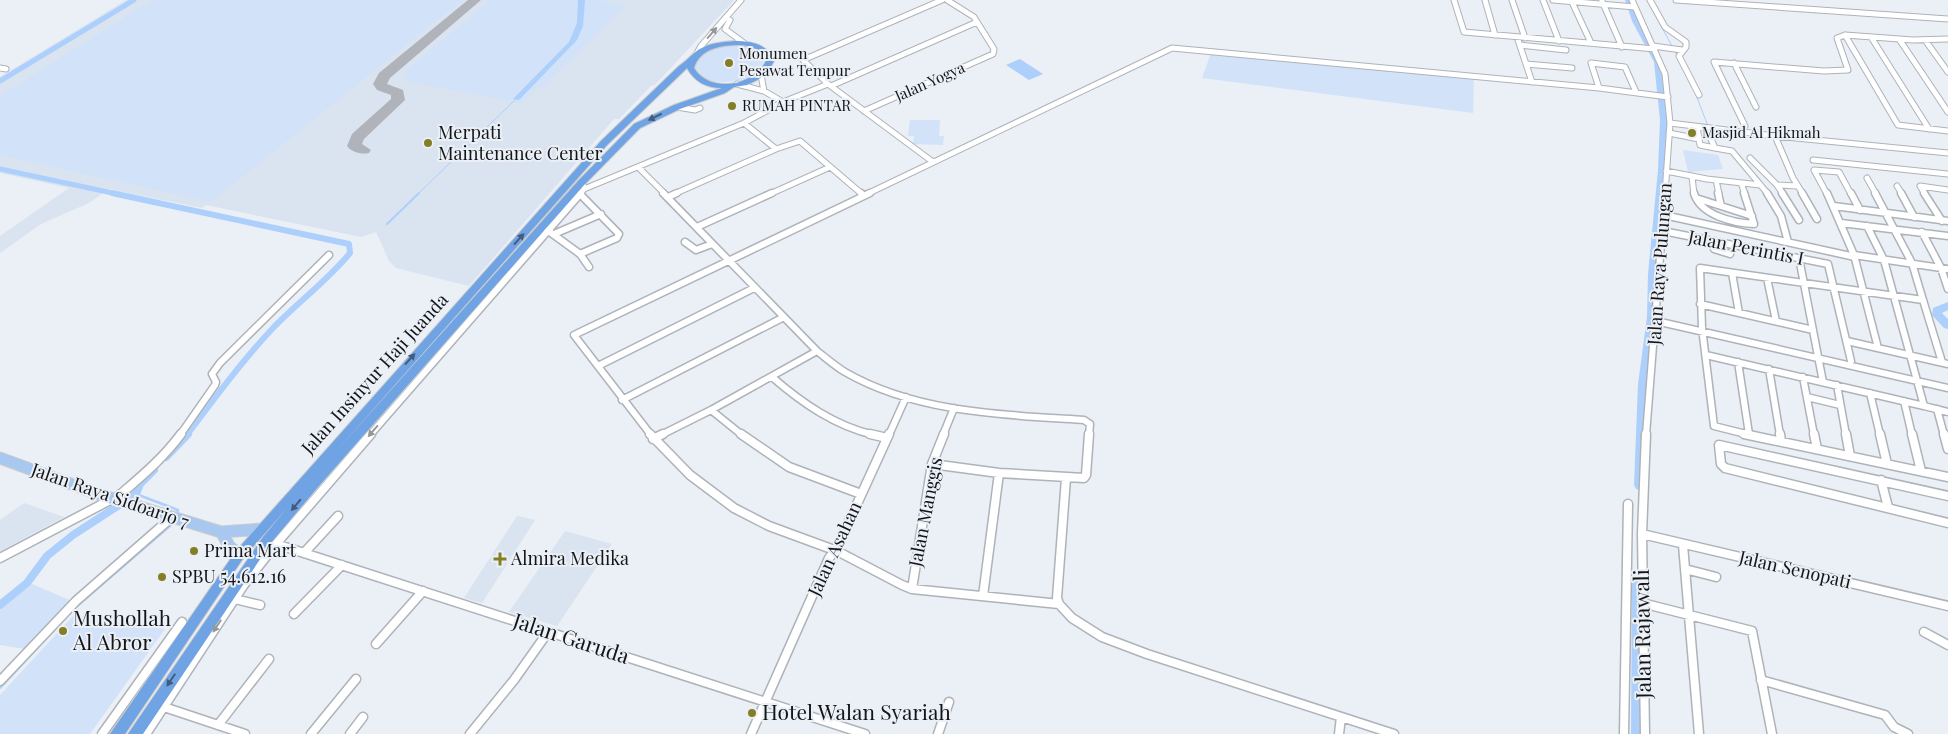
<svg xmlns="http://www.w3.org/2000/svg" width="1948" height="734" viewBox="0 0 1948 734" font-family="'Playfair Display',serif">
	<rect width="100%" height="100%" fill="#ebeff6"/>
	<!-- built -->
	<path fill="#dae3f0" d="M126 0H734L654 86 652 85 619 119H614L469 286 396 268 389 261 376 232 361 237 206 205 202 208 109 189 89 203 41 224 0 253V236L69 188 0 173V77Z
		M24 503 64 517 0 551V520Z
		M517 516 535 520 482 603 464 598Z
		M565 531 612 544 557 626 509 612Z"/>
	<!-- green -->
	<path fill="#d1e2f9" d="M153 0H462L211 202 0 155V96Z
		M491 0H604L603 2 626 5 542 88 537 87 521 103 410 82 404 79 406 71Z
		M738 44 756 49 764 59C761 82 719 87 702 77 697 74 694 70 695 64 698 47 725 45 738 44Z
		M1211 53 1474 77 1473 113 1202 78Z
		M910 120H940L939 136H944L943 145 913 144 914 136H908Z
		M1683 150 1718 155 1723 169 1688 172Z
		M32 584 72 601 25 649 0 645V609Z
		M74 615 165 629 90 734H0V695Z"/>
	<!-- water -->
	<path fill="#adcffc" d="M578 0H585L583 26 577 40 519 100 513 99 569 42 577 23Z
		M1020 59 1043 74 1029 80 1006 65Z"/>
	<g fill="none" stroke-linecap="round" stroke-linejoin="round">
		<!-- stream-far2 -->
		<path stroke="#adcffc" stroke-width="1" d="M1660 24 1678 57
			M1696 95 1708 126
			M418 194 517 98"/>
		<!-- stream-far1 -->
		<path stroke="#adcffc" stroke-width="2" d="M387 224 419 193
			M204 405H210"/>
		<!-- stream -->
		<path stroke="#adcffc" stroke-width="2.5" d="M113 494 121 489
			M136 494 178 510 177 514
			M77 606 171 525
			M0 688 56 628"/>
		<!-- canal-far2 -->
		<path stroke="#adcffc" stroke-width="5" d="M0 81 134 0
			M0 169 117 194"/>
		<!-- canal-far1 -->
		<path stroke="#adcffc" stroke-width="6" d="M112 193 349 244 350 253C327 281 298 302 273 328 242 361 214 399 187 435"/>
		<!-- canal -->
		<path stroke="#adcffc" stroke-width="8" d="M166 457 188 434
			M0 605 27 583 47 556 73 535 136 494 140 484 154 470"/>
		<!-- river -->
		<path fill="#adcffc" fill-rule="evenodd" d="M1625 0H1633L1640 21 1662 62 1668 120V170L1658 274 1657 317 1650 384 1646 485 1644 489 1640 490 1636 489 1634 485 1638 384 1647 317 1648 274 1658 170 1660 120 1654 62 1632 21Z
			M1948 302V310L1942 313 1948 319V329L1944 328 1932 315 1933 308Z
			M1639 575 1644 577 1646 581 1645 734H1631L1632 581 1634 577Z"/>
		<!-- taxiway -->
		<path fill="#b0b4ba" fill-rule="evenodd" d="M468 0H481L390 78 387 84 403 90 405 100 364 139 362 144 371 150 369 153C362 155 351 152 347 146L352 134 391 99V95L377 90 373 84 379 73Z"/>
		<!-- minor-far2 casing -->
		<g stroke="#aeb3b9" stroke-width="7">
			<path id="minor-far2" d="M1454 0 1464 32 1655 49
				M1485 0 1495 35
				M1512 0 1525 38
				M1543 0 1559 41
				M1553 0 1635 7
				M1571 0 1591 43
				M1632 0 1665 74 1670 123 1665 194
				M1650 0 1665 27 1686 42V47L1679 56 1699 95
				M1676 0 1948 19
				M1602 1 1622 47
				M730 20 725 29 744 43
				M1517 37 1532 82
				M1871 37 1929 129
				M1899 39 1948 112
				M1948 39 1913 40 1845 35 1898 125 1948 131
				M1925 40 1948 72
				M1520 45 1566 50
				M1653 46 1682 50
				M696 55 701 46 741 0
				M1734 63 1756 107
				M1526 64 1572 68
				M0 68 6 69
				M761 75 764 91
				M737 84 764 91 783 102
				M831 86 977 22
				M1599 88 1591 63 1625 67 1636 92
				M677 107 695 110 700 108
				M864 111 993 54 994 49 974 17 947 0
				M744 123 776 149
				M1670 123 1775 136 1948 153
				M1745 126 1714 62 1824 71 1848 70 1837 38 1845 35
				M1697 127 1700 145 1715 148
				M1706 128 1715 148 1732 151 1768 194
				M1669 133 1699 139
				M1775 136 1793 178 1803 194
				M1750 158 1777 185 1783 194
				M1813 160 1948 174
				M933 162 828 84 803 60 942 0
				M639 168 665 194
				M1666 171 1707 179 1760 185
				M1692 177 1694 194
				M1867 178 1876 194
				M1716 180 1719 194
				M1741 183 1745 194
				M1777 185 1797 186
				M1897 186 1902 194
				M584 189 744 123 783 102 828 84
				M580 194 584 189 582 182
				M674 194 776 149 800 141 862 194
				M770 194 830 167
				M867 194 1172 48 1599 88 1668 97
				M1827 194 1814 170 1839 172 1851 194
				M1925 194 1920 186 1948 190"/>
		</g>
		<!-- minor-far1 casing -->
		<g stroke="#aeb3b9" stroke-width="9">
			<path id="minor-far1" d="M663 193 817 351C826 358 835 366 845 372 916 413 1004 415 1084 420L1090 424 1089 435
				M861 193 863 195
				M1694 193C1700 215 1733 223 1754 224L1744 193
				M1767 193 1781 216 1788 242
				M1782 193 1799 220
				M1802 193 1817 219
				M1827 193 1854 255 1948 269
				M1851 193 1860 210
				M1901 193 1914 217
				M1924 193 1942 221
				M580 194 619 234 617 238 580 254
				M668 197 677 193
				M1696 198 1721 206 1718 193
				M1721 206 1752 216
				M1834 206 1948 221
				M1664 215 1855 257
				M1841 223 1948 236
				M1867 226 1884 260 1924 406 1948 412
				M697 227 772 193
				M547 230 580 254 589 267
				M1663 231 1828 264 1851 361
				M1922 232 1941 268 1948 289
				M554 234 601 214
				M1712 241 1714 249 1730 254
				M685 242 696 250 712 244
				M1854 255 1878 348
				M1799 258 1823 382
				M1732 273 1739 313
				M1767 278 1776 321
				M1923 300 1942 362
				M1700 304 1813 330
				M1656 321 1948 388
				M1847 341 1948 364
				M1706 355 1924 406
				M1738 362 1749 434
				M598 366 754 288
				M1769 369 1780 435
				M772 377C802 403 835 426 874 435
				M1803 377 1814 435
				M1837 385 1846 435
				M1870 393 1880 435
				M1807 397 1840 405
				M622 400 784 317
				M1904 401 1912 435
				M1937 409 1944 435
				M711 410 742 435
				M180 435 215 385 216 382 212 374 220 363 329 255
				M370 435 581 193
				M651 435 574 335 870 193
				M661 435 711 410 817 351
				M889 435 906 397
				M943 435 954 408
				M1646 435 1665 193
				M1750 435 1714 426 1702 328 1700 268 1923 300 1912 263 1875 193"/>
		</g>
		<!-- minor casing -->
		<g stroke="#aeb3b9" stroke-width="11">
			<path id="minor" d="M650 434 690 475 734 508 769 526 837 551 902 585 912 589 1059 604
				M741 434 789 467 861 494
				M870 434 887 438
				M1744 434 1948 477
				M1780 434 1781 441
				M1814 434 1817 449
				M1846 434 1850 456
				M1880 434 1887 464
				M1912 434 1921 471
				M1944 434 1948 449
				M653 439 663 434
				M932 464 999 473 1084 478 1086 475 1089 434
				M1066 478 1057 598 1059 604 1072 618 1102 637 1147 654 1394 734
				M1881 480 1888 507
				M1948 496 1719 445 1721 464 1725 468 1948 523
				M114 500C138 479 162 460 181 434
				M1642 534 1948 606
				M276 544 865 734
				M1683 545 1699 734
				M304 553 338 516
				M0 558 112 499
				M1685 569 1716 577
				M912 589 932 464 944 434
				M983 596 999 473
				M235 599 260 605
				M1642 603 1752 631 1772 734
				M294 614 342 565
				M1924 632 1948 645
				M376 644 423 591
				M1761 680 1885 715 1894 727 1908 734
				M0 681 76 601 171 518
				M164 707 245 734
				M218 725 269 659
				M102 734 182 622
				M146 734 243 586 276 544 371 434
				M311 734 356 679
				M350 734 363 717
				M470 734 514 680 548 632
				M751 734 829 558 836 550 889 434
				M938 734 949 702
				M1339 734 1341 717
				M1624 734 1628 504
				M1645 734 1642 534 1646 434"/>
		</g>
		<!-- major casing -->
		<g stroke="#cbcccc" stroke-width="13">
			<path id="major" d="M0 458 101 495 221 532 262 529
				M221 532 230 547 240 554"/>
		</g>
		<!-- highway casing -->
		<g stroke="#cbcccc" stroke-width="2">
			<path id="highway" d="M735 41C751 41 768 44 774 61L768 72 759 79 747 85 734 87 725 93 680 109 640 128 585 184 318 487 271 543 143 734H128L263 537 288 507 244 557 125 734H110L236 551 601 141 679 66C687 61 691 55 698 50 709 43 723 42 735 41ZM740 45C752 46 762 49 766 61 754 86 710 94 694 68 700 48 722 45 740 45ZM687 68C695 82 706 88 722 88L674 105 634 124 579 180 331 457 607 145Z"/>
		</g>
		<!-- minor-far2 -->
		<use href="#minor-far2" stroke="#fff" stroke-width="5"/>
		<!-- minor-far1 -->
		<use href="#minor-far1" stroke="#fff" stroke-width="6"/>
		<!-- minor -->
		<use href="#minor" stroke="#fff" stroke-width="8"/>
		<!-- major -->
		<use href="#major" stroke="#a9c8ef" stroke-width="11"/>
		<!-- highway -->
		<use href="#highway" fill="#70a3e4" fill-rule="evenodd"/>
	</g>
	<!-- one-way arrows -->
	<defs><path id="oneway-solid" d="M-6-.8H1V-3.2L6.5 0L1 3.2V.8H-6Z" transform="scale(1.25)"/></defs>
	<g fill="#959697">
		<use href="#oneway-solid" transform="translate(712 33) rotate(-49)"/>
		<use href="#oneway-solid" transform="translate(373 431) rotate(131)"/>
		<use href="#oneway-solid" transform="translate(217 626) rotate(123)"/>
	</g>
	<g fill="#425c7e">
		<use href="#oneway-solid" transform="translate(655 117) rotate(154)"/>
		<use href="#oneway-solid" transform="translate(519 239) rotate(-48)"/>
		<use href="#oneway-solid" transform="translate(410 359) rotate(-48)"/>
		<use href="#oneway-solid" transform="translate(296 505) rotate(130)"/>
		<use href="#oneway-solid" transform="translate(171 680) rotate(124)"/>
	</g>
	<!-- markers -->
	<g fill="#847e25" stroke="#ebeff6" stroke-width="2">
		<circle cx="729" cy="63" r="5"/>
		<circle cx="732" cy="106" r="5"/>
		<circle cx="1692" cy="133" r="5"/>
		<circle cx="428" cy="143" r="5"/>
		<circle cx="194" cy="551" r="5"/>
		<path d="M497.5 551.5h5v5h5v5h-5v5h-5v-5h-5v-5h5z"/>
		<circle cx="162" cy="577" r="5"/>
		<circle cx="63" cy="631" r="5"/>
		<circle cx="752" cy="713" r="5"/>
	</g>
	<g text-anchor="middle" stroke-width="4" stroke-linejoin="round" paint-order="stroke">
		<!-- far-poi labels -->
		<g font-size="15" fill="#131517" stroke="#ebeff6" text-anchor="start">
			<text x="739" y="59">Monumen<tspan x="739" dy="17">Pesawat Tempur</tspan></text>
			<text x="742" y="111">RUMAH PINTAR</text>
			<text x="1702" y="138">Masjid Al Hikmah</text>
		</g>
		<!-- far-street labels -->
		<g font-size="15" fill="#131517" stroke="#ebeff6">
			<text transform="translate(930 82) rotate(-24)" y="5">Jalan Yogya</text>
		</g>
		<!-- poi labels -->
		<g font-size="18" fill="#131517" stroke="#ebeff6" text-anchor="start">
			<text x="438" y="139">Merpati<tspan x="438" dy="21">Maintenance Center</tspan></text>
			<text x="204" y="557">Prima Mart</text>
			<text x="511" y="565">Almira Medika</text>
			<text x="172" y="583">SPBU 54.612.16</text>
		</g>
		<!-- street labels -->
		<g font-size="18" fill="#131517" stroke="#ebeff6">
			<text transform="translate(1746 248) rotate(11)" y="6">Jalan Perintis I</text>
			<text transform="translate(1660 264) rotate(-86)" y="6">Jalan Raya Pulungan</text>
			<text transform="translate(375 374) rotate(-48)" y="6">Jalan Insinyur Haji Juanda</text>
			<text transform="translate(110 496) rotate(19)" y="6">Jalan Raya Sidoarjo 7</text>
			<text transform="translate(926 512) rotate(-79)" y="6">Jalan Manggis</text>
			<text transform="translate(835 549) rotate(-65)" y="6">Jalan Asahan</text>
			<text transform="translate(1795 570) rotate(13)" y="6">Jalan Senopati</text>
		</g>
		<!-- near-poi labels -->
		<g font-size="21" fill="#131517" stroke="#ebeff6" text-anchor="start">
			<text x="73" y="626">Mushollah<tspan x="73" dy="24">Al Abror</tspan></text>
			<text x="762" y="720">Hotel Walan Syariah</text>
		</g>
		<!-- near-street labels -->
		<g font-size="21" fill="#131517" stroke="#ebeff6">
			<text transform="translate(1643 634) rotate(-91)" y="7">Jalan Rajawali</text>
			<text transform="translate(571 639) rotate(18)" y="7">Jalan Garuda</text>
		</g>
	</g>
</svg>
